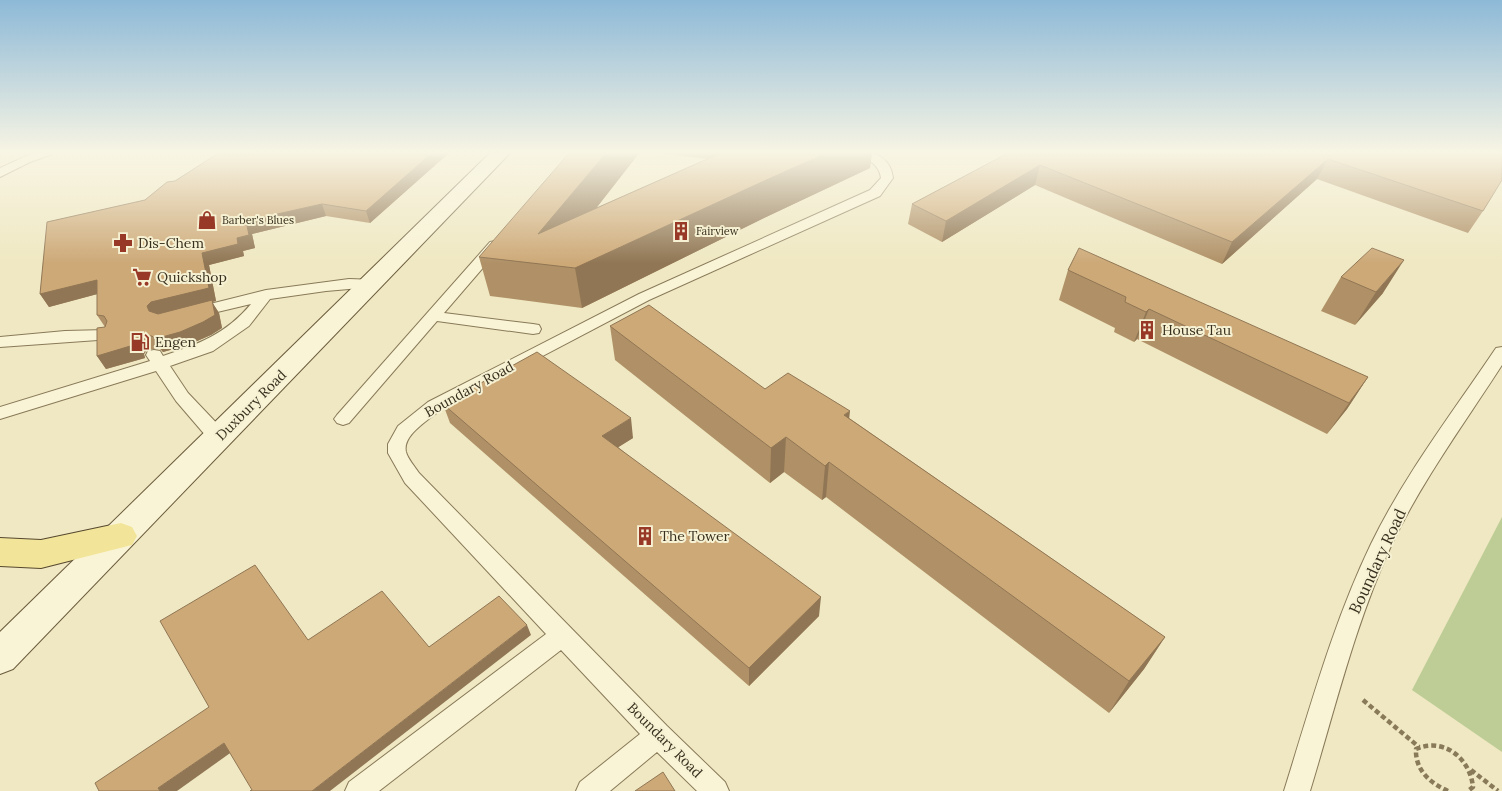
<svg xmlns="http://www.w3.org/2000/svg" width="1502" height="791" viewBox="0 0 1502 791" font-family="Lora,serif">
	<rect width="100%" height="100%" fill="#efe8c2"/>
	<!-- green -->
	<path fill="#becd96" d="M1502 517V752L1412 690Z"/>
	<g fill="none" stroke-linecap="round" stroke-linejoin="round">
		<!-- service casing -->
		<g stroke="#897a59" stroke-width="2">
			<path id="service" d="M35 152H52L50 155 30 162 0 177V168Z
				M859 152C876 151 891 159 893 178L880 196 649 300 440 410C429 420 402 435 406 452 408 459 415 467 419 473L667 726 725 782 729 791H697L657 752 610 791H576L580 782 640 734 561 650 379 791H345L349 782 546 634 405 483 388 453V444L398 426 428 402 639 294 870 190 881 178C879 163 867 161 859 152Z
				M495 241 500 242 502 245 500 248 444 313 533 324 539 325 541 329 539 333 533 334 437 321 349 423 343 425 337 423 334 419 337 415 490 242Z
				M349 279 377 280 379 283 377 286 372 287 326 291 270 299 249 326 213 351 170 366 188 393 226 433 228 438 226 443 219 445 212 443 176 401 156 371 0 419V407L150 361 146 355 148 351 154 350 160 351 163 356C199 344 226 334 251 304L192 318 186 316 184 313 186 310 266 290Z
				M106 330 112 331 114 335 112 339 0 347V337L65 331Z
				M1502 347V365C1464 424 1421 482 1391 546 1355 624 1335 709 1310 791H1284C1310 708 1333 623 1371 544 1405 474 1453 412 1496 348Z"/>
		</g>
		<!-- secondary casing -->
		<g stroke="#6b5b3c" stroke-width="2">
			<path id="secondary" d="M491 152H511L13 669 0 674V632Z"/>
		</g>
		<!-- primary casing -->
		<g stroke="#56472e" stroke-width="2">
			<path id="primary" d="M121 523 132 527 137 536 132 545 41 568 0 566V538L41 540Z"/>
		</g>
		<!-- path -->
		<path stroke="#897a59" stroke-width="4.5" stroke-dasharray="5 3" stroke-linecap="butt" d="M1363 700 1419 747
			M1471 770 1498 791
			M1448 791C1430 783 1415 770 1416 749 1444 737 1470 758 1473 787L1468 791"/>
		<!-- service -->
		<use href="#service" fill="#f9f4d6" fill-rule="evenodd"/>
		<!-- secondary -->
		<use href="#secondary" fill="#f9f4d6" fill-rule="evenodd"/>
		<!-- primary -->
		<use href="#primary" fill="#f2e59a" fill-rule="evenodd"/>
	</g>
	<!-- wall -->
	<path fill="#b09167" d="M220 152H450L370 223 326 216 252 234 255 248 243 251 244 256 209 265 216 301 212 302 219 313 222 328 211 335 188 345 163 352 160 349H148L144 354 145 358 106 369 97 356 105 327 97 315V294L49 307 40 294 145 200Z
		M640 152 596 208 707 159 652 152H872L870 168 764 218 582 308 490 296 479 257Z
		M1010 152H1502L1483 211 1468 233 1317 179 1222 264 1035 185 942 242 908 224 912 204Z
		M1068 270 1368 377 1347 409 1327 434 1137 339 1134 342 1114 332 1115 328 1059 300Z
		M1341 277 1383 293 1355 325 1321 311Z
		M610 326 765 389 849 418 1165 637 1144 669 1109 713 826 497 822 500 784 472 770 483 615 360Z
		M443 404 633 438 618 447 819 616 749 686 450 423Z"/>
	<!-- shaded-wall -->
	<path fill="#907654" d="M433 152H450L370 223 366 211Z
		M607 152H640L552 265 538 234Z
		M829 152H872L870 168 764 218 582 308 575 268 764 181Z
		M1328 159 1317 179 1222 264 1232 242Z
		M1040 165 1035 185 942 242 946 221Z
		M322 204 326 216 252 234 255 248 243 251 244 256 209 265 216 301 212 302 219 313 222 328 211 335 188 345 163 352 155 339 159 315 149 311 147 306 202 253 237 238 246 221Z
		M1404 260 1383 293 1355 325 1376 292Z
		M97 280 105 292 49 307 40 294Z
		M1149 309 1137 339 1134 342 1146 312Z
		M139 336 148 349 144 354 145 358 106 369 97 356 136 341Z
		M1368 377 1347 409 1327 434 1349 403Z
		M850 411 846 446 844 415Z
		M631 418 633 438 606 455 602 436Z
		M786 437 784 472 770 483 771 448Z
		M829 462 826 497 822 500 825 466Z
		M821 597 819 616 749 686V668Z
		M527 625 531 635 330 791H312Z
		M1165 637 1144 669 1109 713 1129 681Z
		M224 743 233 751 177 791H160L158 788Z"/>
	<!-- building -->
	<path fill="#cda978" stroke="#907654" d="M220 152H433L366 211 322 204 246 221 249 235 237 238 238 244 202 253 209 288 151 302 147 306 149 311 158 314 212 300 215 315 203 322 180 332 155 339 152 336H139L136 341 137 344 97 356V328L105 327 107 321 104 316 97 315V280L40 294 47 222 145 200 167 182 175 181Z
		M570 152H607L538 234 723 152H829L764 181 575 268 479 257Z
		M1010 152H1502V180L1483 211 1328 159 1232 242 1040 165 946 221 912 204Z
		M1079 248 1368 377 1349 403 1149 309 1146 312 1125 302 1126 297 1068 270Z
		M1372 248 1404 260 1376 292 1341 277Z
		M649 305 765 389 788 373 850 411 844 415 1165 637 1129 681 829 462 825 466 786 437 771 448 610 326Z
		M537 352 631 418 602 436 821 597 749 668 443 404Z
		M255 565 308 640 382 591 429 647 499 596 527 625 312 791H250L252 790 224 743 158 788 160 791H99L95 783 209 707 160 621Z
		M663 772 675 791H635Z"/>
	<!-- sky -->
	<linearGradient id="sky" x2="0" y2="1"><stop stop-color="#8db9d7"/><stop offset="0.58" stop-color="#f8f5e4"/><stop offset="1" stop-color="#f8f5e4" stop-opacity="0"/></linearGradient>
	<rect width="1502" height="263" fill="url(#sky)"/>
	<!-- icons -->
	<defs>
		<g id="shop-bare" transform="scale(1.5)"><path d="M-5-2.5h2.3a2.7 3.5 0 0 1 5.4 0H5L5.5 6h-11ZM-1.5-2.5h3a1.5 2.3 0 0 0-3 0Z" fill="#983928" stroke="#f6f1d2" stroke-width="2.5" paint-order="stroke"/></g>
		<g id="building-bare" transform="scale(1.5)"><path d="M-4-6H4V6H1V3H-1V6H-4ZM-2.5-4.3h1.7v1.8h-1.7ZM.8-4.3h1.7v1.8H.8ZM-2.5-1h1.7V.8h-1.7ZM.8-1h1.7V.8H.8Z" fill="#983928" stroke="#f6f1d2" stroke-width="2.5" paint-order="stroke"/></g>
		<g id="pharmacy-bare" transform="scale(1.5)"><path d="M-2-6h4v4h4v4h-4v4h-4v-4h-4v-4h4Z" fill="#983928" stroke="#f6f1d2" stroke-width="2.5" paint-order="stroke"/></g>
		<g id="supermarket-bare" transform="scale(1.5)"><path d="M-6-5.5h2.5l.6 2H6L4.5 2H-2.5L-4.4-4H-6ZM-1.5 3.2a1.3 1.3 0 1 0 .1 0ZM3 3.2a1.3 1.3 0 1 0 .1 0Z" fill="#983928" stroke="#f6f1d2" stroke-width="2.5" paint-order="stroke"/></g>
		<g id="fuel-bare" transform="scale(1.5)"><path d="M-5.5-6h7V0h2V4h1.3V-2.5L3-4.5l.8-.8L6-3V5H2.5V1h-1V6h-7ZM-4.2-4.7v3.2H.2V-4.7Z" fill="#983928" stroke="#f6f1d2" stroke-width="2.5" paint-order="stroke"/></g>
	</defs>
	<g fill-rule="evenodd">
		<use href="#shop-bare" x="207" y="220"/>
		<use href="#building-bare" x="681" y="231"/>
		<use href="#pharmacy-bare" x="123" y="243"/>
		<use href="#supermarket-bare" x="142" y="277"/>
		<use href="#building-bare" x="1147" y="330"/>
		<use href="#fuel-bare" x="140" y="342"/>
		<use href="#building-bare" x="645" y="536"/>
	</g>
	<g text-anchor="middle" stroke-width="4" stroke-linejoin="round" paint-order="stroke">
		<!-- far-poi labels -->
		<g font-size="11" fill="#382f1e" stroke="#f6f1d2" text-anchor="start">
			<text x="222" y="224">Barber's Blues</text>
			<text x="696" y="235">Fairview</text>
		</g>
		<!-- poi labels -->
		<g font-size="14" fill="#382f1e" stroke="#f6f1d2" text-anchor="start">
			<text x="138" y="248">Dis-Chem</text>
			<text x="157" y="282">Quickshop</text>
			<text x="1162" y="335">House Tau</text>
			<text x="155" y="347">Engen</text>
			<text x="660" y="541">The Tower</text>
		</g>
		<!-- street labels -->
		<g font-size="14" fill="#382f1e" stroke="#f6f1d2">
			<text transform="translate(469 389) rotate(-29)" y="5">Boundary Road</text>
			<text transform="translate(251 405) rotate(-45)" y="5">Duxbury Road</text>
			<text transform="translate(665 740) rotate(45)" y="5">Boundary Road</text>
		</g>
		<!-- near-street labels -->
		<g font-size="16" fill="#382f1e" stroke="#f6f1d2">
			<text transform="translate(1377 561) rotate(-65)" y="6">Boundary Road</text>
		</g>
	</g>
</svg>
